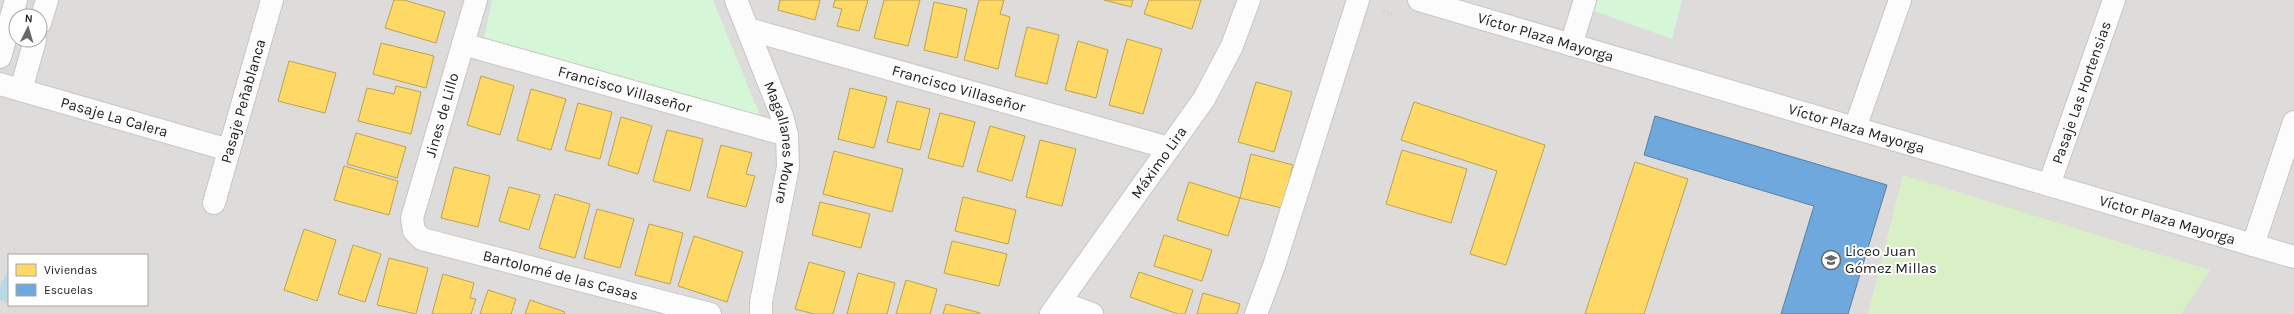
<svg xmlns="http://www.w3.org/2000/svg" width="2294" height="314" viewBox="0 0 2294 314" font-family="Karla,sans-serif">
	<rect width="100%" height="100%" fill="#eeede9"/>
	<!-- residential -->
	<path fill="#dddcda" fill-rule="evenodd" d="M0 0H2294V314H0ZM16 16H40V40H16ZM9 255H147V305H9Z"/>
	<!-- grass -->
	<path fill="#d9efc5" d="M1903 175 2210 270 2181 314H1868Z"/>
	<!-- park -->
	<path fill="#d5f6d7" d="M492 0H713L761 118 484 39Z
		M1594 0H1682L1672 39 1591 10Z"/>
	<!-- water -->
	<path fill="#b9d9e5" d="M9 268V304L0 300V286Z"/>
	<!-- homes -->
	<path fill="#ffd966" stroke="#bca251" d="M394 0H404L445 12 436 43 385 28Z
		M780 0H820L815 20 778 10Z
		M835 0H868L859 31 837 26 842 9 833 7Z
		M884 0H920L908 46 874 38Z
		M979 0H1004L1000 14 1010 17 998 69 964 60Z
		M1104 0H1133L1131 7Z
		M1149 0H1201L1192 29 1144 14Z
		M934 2 967 9 957 58 924 50Z
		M1027 27 1059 35 1047 84 1015 76Z
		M1127 39 1162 49 1143 114 1109 105Z
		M1078 41 1108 50 1096 98 1065 90Z
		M381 43 434 56 426 88 373 74Z
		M289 61 336 73 325 113 278 101Z
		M481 76 514 86 500 135 467 125Z
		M1256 82 1292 92 1274 152 1238 142Z
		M396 86 421 92 411 134 358 121 367 88 394 94Z
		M850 88 887 97 874 148 838 139Z
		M531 89 566 99 551 150 517 140Z
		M897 101 930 109 920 150 887 142Z
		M1414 102 1545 145 1506 265 1470 254 1497 171 1401 140Z
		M578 103 612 112 600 159 565 150Z
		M940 113 975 122 963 167 928 158Z
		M621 117 652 126 638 174 608 165Z
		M990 126 1025 136 1012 181 977 171Z
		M667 130 703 139 690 191 653 181Z
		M356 133 406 147 397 178 347 164Z
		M1040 140 1076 149 1062 206 1026 197Z
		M721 145 752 153 746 174 755 176 746 207 707 197Z
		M1402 150 1467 169 1451 223 1386 204Z
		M834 151 903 169 892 212 823 194Z
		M1251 154 1293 165 1282 208 1240 198Z
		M1635 162 1688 179 1644 314H1585Z
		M344 166 398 181 389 215 334 200Z
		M454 167 490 176 478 227 441 218Z
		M1189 182 1240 198 1228 236 1177 220Z
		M509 187 540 195 529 230 499 221Z
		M555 194 590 204 575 258 539 248Z
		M963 197 1016 210 1008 244 955 231Z
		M820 202 870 214 861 248 812 235Z
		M597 209 634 219 620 268 584 258Z
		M649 224 683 233 670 284 635 275Z
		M304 229 336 240 317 301 284 290Z
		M1164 235 1212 250 1202 281 1154 266Z
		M694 236 743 252 727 302 678 286Z
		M952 241 1007 254 999 286 944 273Z
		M353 245 381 254 365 302 338 294Z
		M389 258 428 268 416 314 377 305Z
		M809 262 845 272 833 314H814L795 309Z
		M1139 272 1193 290 1185 314H1178L1130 297Z
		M858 273 895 283 887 314H847Z
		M443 274 474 283 470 298 476 299 471 314H432Z
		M906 280 937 289 930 314H896Z
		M488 290 516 299 511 314H480Z
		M1203 293 1240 304 1237 314H1197Z
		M530 300 565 312 564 314H525Z
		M946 304 980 313V314H943Z"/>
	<!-- schools -->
	<path fill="#6fa8dc" stroke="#577fa4" d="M1655 116 1887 185 1848 314H1781L1814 206 1644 155Z"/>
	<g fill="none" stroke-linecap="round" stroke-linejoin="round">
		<!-- minor casing -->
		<g stroke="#c7c6c5" stroke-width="24">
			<g id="minor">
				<path id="s1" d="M476 0 412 218 414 231 422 239 710 314"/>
				<path id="s2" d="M736 0 782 116 787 135 788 167 761 302V314"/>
				<path d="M40 23 47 0"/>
				<path id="s3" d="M748 29 1169 148"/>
				<path id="s4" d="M463 44 787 135"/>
				<path d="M1571 45 1585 0"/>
				<path d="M0 57 16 0"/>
				<path id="s5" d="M0 84 229 150"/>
				<path d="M21 90 35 40"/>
				<path d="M1855 128 1900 0"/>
				<path id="s6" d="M2049 185 2114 0"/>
				<path id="s7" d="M214 203 272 0"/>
				<path d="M2253 245 2294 122"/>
				<path d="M1060 302 1092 314"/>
				<path id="s8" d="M1051 314 1204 99 1232 46 1249 0"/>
				<path d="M1256 314 1274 266 1358 0"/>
			</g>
		</g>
		<!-- tertiary casing -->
		<g stroke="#c7c6c5" stroke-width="24">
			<g id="tertiary">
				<path id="s9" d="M1419 0 2294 257"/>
			</g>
		</g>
		<!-- path -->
		<path stroke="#dcceca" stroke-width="2.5" stroke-dasharray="2 2" stroke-linecap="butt" d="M1383 11 1395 15"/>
		<!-- minor -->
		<use href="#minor" stroke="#fcfcfc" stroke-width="22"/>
		<!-- tertiary -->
		<use href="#tertiary" stroke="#fcfcfc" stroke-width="22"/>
	</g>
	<!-- icons -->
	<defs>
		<g id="school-ring" transform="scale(1)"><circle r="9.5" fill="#fff" stroke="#686866" stroke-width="1.5"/><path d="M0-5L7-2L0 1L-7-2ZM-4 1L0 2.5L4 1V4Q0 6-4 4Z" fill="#686866"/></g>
	</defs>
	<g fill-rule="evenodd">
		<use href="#school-ring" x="1831" y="260"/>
	</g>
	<g text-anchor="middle" stroke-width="4" stroke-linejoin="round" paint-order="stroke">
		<!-- street labels -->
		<g font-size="15" fill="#202020" stroke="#fff">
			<text dy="5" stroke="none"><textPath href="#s9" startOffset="132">Víctor Plaza Mayorga</textPath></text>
			<text dy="5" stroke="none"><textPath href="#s4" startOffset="168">Francisco Villaseñor</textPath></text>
			<text dy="5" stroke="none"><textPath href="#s3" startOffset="219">Francisco Villaseñor</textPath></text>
			<text dy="5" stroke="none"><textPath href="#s6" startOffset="98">Pasaje Las Hortensias</textPath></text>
			<text dy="5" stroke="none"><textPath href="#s7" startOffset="106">Pasaje Peñablanca</textPath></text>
			<text transform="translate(442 115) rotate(-74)" y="5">Jines de Lillo</text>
			<text dy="5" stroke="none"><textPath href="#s5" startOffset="119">Pasaje La Calera</textPath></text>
			<text dy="5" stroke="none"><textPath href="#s9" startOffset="456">Víctor Plaza Mayorga</textPath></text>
			<text dy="5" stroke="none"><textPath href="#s2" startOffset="151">Magallanes Moure</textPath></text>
			<text dy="5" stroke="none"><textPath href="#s8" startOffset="186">Máximo Lira</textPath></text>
			<text dy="5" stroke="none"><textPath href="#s9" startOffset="780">Víctor Plaza Mayorga</textPath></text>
			<text dy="5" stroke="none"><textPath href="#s1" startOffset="395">Bartolomé de las Casas</textPath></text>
		</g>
		<!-- poi labels -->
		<g font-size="15" fill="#202020" stroke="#fff" text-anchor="start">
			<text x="1845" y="256">Liceo Juan<tspan x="1845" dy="17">Gómez Millas</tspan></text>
		</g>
	</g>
	<!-- legend -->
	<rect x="8" y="254" width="140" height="52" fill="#ffffff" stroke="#a6a6a6"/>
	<rect x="16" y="264" width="20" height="12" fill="#ffd966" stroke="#a6a6a6"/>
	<text x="44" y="274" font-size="12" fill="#202020">Viviendas</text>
	<rect x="16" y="284" width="20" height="12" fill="#6fa8dc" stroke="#a6a6a6"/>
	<text x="44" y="294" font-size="12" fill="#202020">Escuelas</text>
	<!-- north arrow -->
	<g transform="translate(28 28) rotate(5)"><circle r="19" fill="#ffffff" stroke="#a6a6a6"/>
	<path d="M0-3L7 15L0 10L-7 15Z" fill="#686866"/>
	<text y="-6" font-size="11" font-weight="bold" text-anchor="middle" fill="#202020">N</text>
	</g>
</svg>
